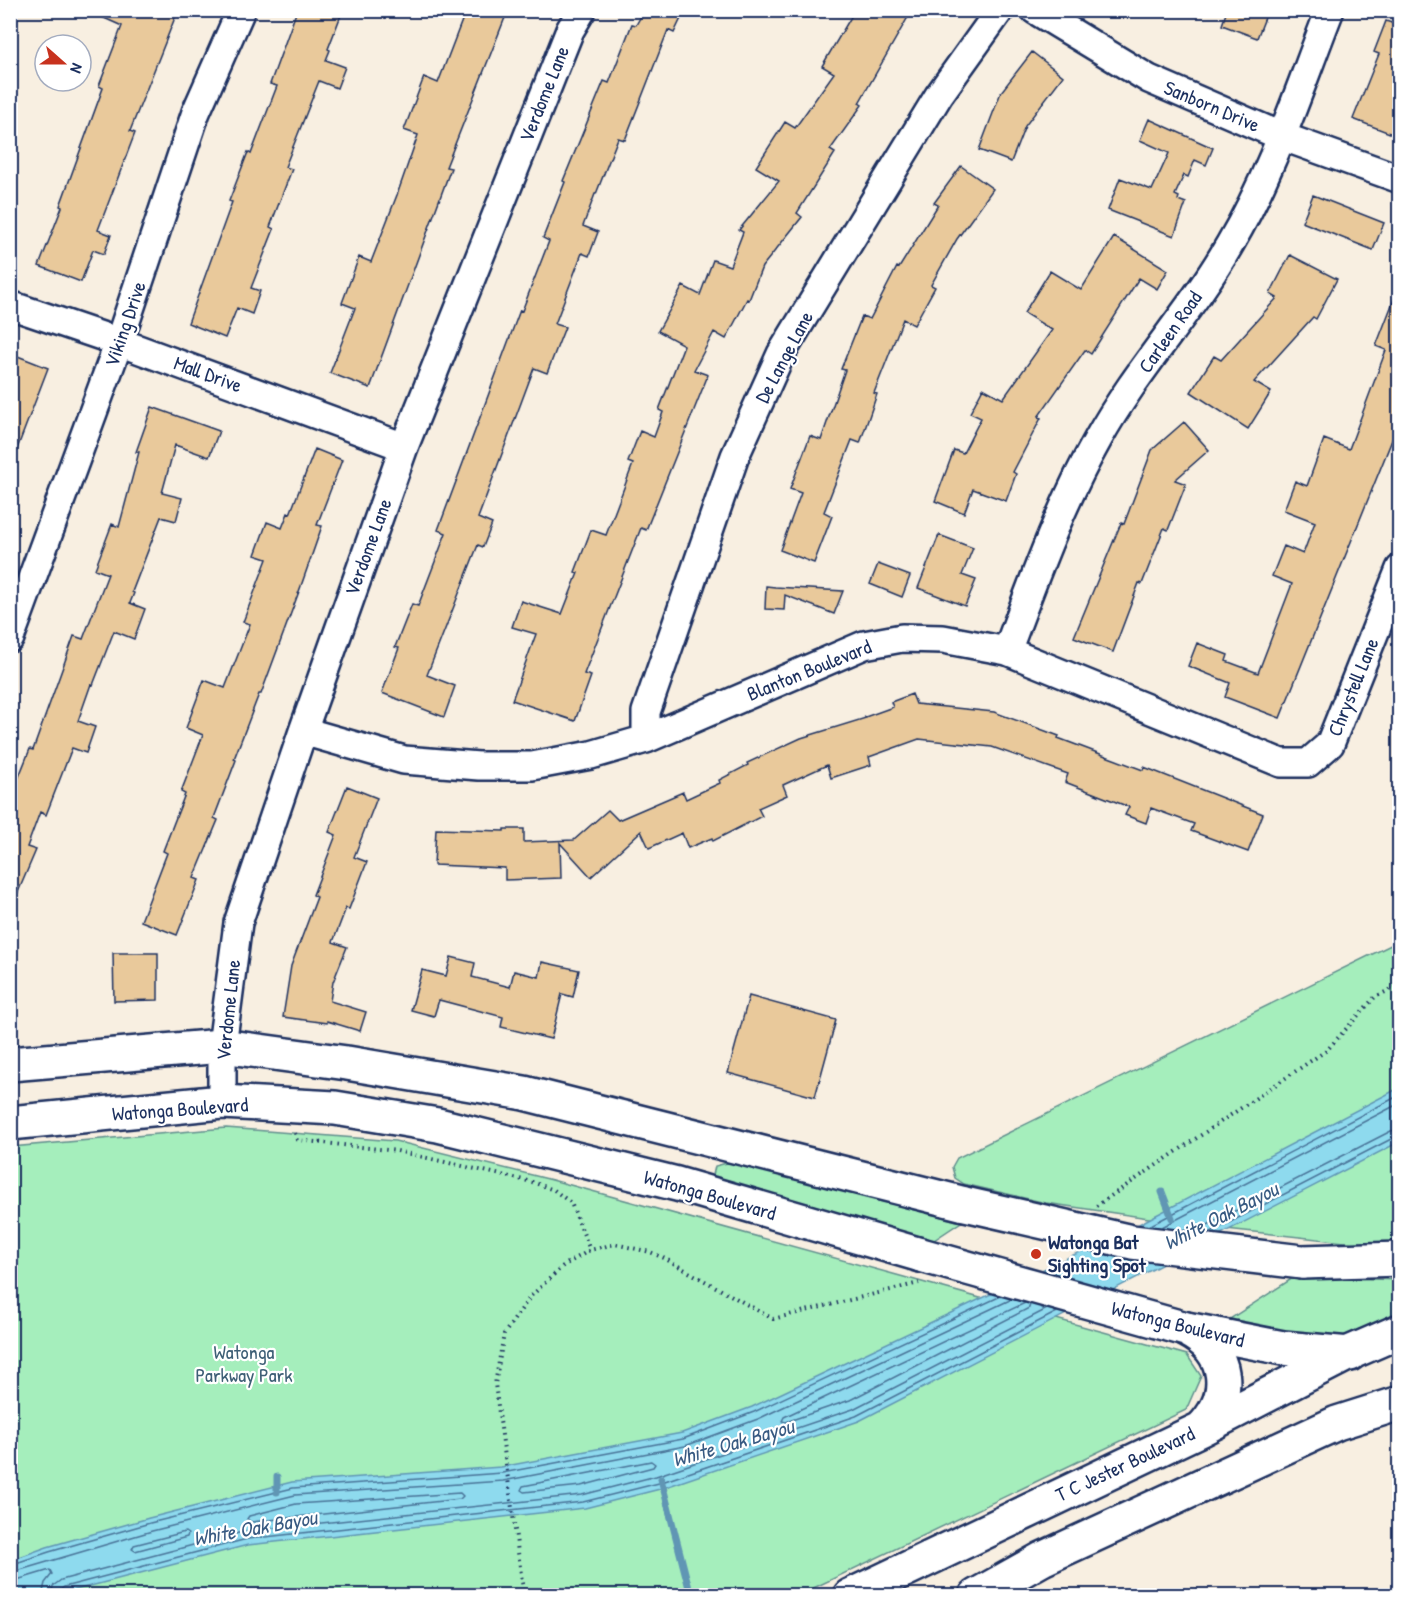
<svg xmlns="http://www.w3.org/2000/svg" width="1410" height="1606" viewBox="0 0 1410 1606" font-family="'Patrick Hand',sans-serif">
	<rect width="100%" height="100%" fill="#f8efe1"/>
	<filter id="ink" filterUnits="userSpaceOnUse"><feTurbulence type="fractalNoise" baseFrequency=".0167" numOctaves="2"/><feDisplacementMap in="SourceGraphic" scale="12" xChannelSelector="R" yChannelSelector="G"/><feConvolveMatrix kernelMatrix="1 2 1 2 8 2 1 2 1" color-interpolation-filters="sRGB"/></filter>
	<g filter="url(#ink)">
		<!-- green -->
		<path fill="#a5eebc" stroke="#608e8d" stroke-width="1.5" d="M1399 941V1248L1217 1228 1046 1203 964 1184 955 1178 952 1167 957 1158Z
			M226 1128 395 1141 552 1180 1187 1355 1201 1376 1186 1410 799 1595H11V1147Z
			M727 1163 739 1164 961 1222 931 1242 716 1179 713 1175 715 1166Z
			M1296 1276 1399 1280V1312L1338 1345 1222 1324Z"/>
		<!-- water -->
		<path fill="#8edaee" stroke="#6096b4" stroke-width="1.5" d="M1399 1088V1142L859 1421 660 1489 585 1508 248 1545 56 1595 11 1596V1560L47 1547 149 1518 292 1482 501 1467 682 1433 752 1407 1139 1224Z"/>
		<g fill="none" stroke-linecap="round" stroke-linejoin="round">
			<!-- shore -->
			<path stroke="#497398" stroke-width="1.5" d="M1149 1226 1400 1095
				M1162 1227 1400 1103
				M1196 1231 1391 1131 1400 1129
				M1209 1233 1395 1137H1400
				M1025 1303 784 1417 782 1421 786 1422 850 1400 1029 1308 1030 1304
				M651 1461 655 1464 653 1467 581 1486 524 1492 521 1490 523 1486Z
				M460 1493 463 1496 460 1499 251 1522 247 1519 249 1516 296 1504Z
				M185 1532 188 1534 187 1537 135 1551 132 1549 134 1545Z
				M10 1565 49 1552 150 1523 293 1488 502 1473 683 1439 754 1412 1001 1296
				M10 1573 152 1531 295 1495 503 1481 685 1446 758 1419 1012 1299
				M10 1582 50 1570 52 1574 45 1583 42 1596
				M51 1596 53 1586 61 1580 246 1531 582 1495 656 1476 853 1409 1047 1309
				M59 1596 60 1590 64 1587 247 1539 583 1502 659 1483 856 1416 1057 1312"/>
			<!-- stream -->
			<path stroke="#6096b4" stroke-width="7" d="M1162 1192 1172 1218
				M661 1479 691 1596
				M277 1492V1477"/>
		</g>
		<!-- building -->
		<path fill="#e9c99b" stroke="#1b2f5e" stroke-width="1.5" d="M86 10H178L130 131 135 133 98 230 111 235 104 254 93 250 81 282 39 266 62 207 60 206 103 88 99 86 122 26Z
			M297 10H343L328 49 330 50 326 60 345 67 337 88 319 81 285 167 292 169 270 227 274 229 251 288 260 291 252 314 237 308 225 338 188 323 232 202 229 201 248 152 251 154 277 86 270 84Z
			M466 10H508L446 167 451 168 370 388 330 373 355 308 342 303 359 257 371 262 397 195 418 135 404 130 424 77 438 83Z
			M630 10H685L674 33 668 30 625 140 618 138 596 194H595L583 226 598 232 589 256 582 253 555 324 565 327 547 373 534 368 478 518 492 524 483 547 478 545 427 675 455 686 444 717 382 693 399 648 395 647 412 604 418 606 446 533 438 530 520 310 522 311 549 241 543 238 565 182 563 181 604 81 609 83 632 24 636 25 641 16Z
			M855 10H912L859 103 862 105 830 150 835 153 797 213 802 217 762 267 749 300 747 299 726 339 714 332 694 370 708 375 646 530 641 528 584 674 591 676 575 721 512 700 536 634 512 627 521 601 562 614 578 573 575 572 591 530 606 535 633 464 628 462 640 431 654 437 663 412 659 410 684 345 658 331 683 286 700 295 713 260 730 266 743 232 739 230 779 181 756 167 785 122 795 128 834 73 822 66Z
			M1227 10H1268L1257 38 1222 25Z
			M1386 21 1400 26V137L1353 119 1379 54 1374 52Z
			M1032 52 1063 76 1025 126 1011 162 979 150 1001 92Z
			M1149 119 1213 148 1206 165 1195 160 1188 177 1184 175 1175 195 1179 197 1178 200 1186 203 1174 236 1108 210 1120 178 1152 190 1169 153 1140 140Z
			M961 166 993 189 957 239 931 285 935 287 914 325 903 319 874 393 877 394 860 443 852 440 824 512 832 516 814 563 780 550 801 493 790 489 810 436 821 440 845 370 841 369 862 316 870 319 897 267 899 268 938 205 934 203Z
			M1313 195 1384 223 1373 250 1302 222Z
			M1114 237 1168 270 1157 289 1139 278 1091 354 1085 350 1038 417 1041 418 1013 472 1016 474 1006 501 973 489 964 513 935 501 954 450 963 453 981 418 970 413 983 388 1003 399 1052 330 1024 313 1050 271 1081 290Z
			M1290 255 1337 279 1316 319 1313 317 1254 382 1271 392 1248 429 1191 392 1214 356 1221 360 1277 298 1270 294Z
			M1398 289 1400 420 1280 718 1225 697 1230 683 1188 666 1197 643 1228 655 1226 661 1258 673 1292 584 1272 576 1284 546 1303 554 1315 522 1284 510 1295 481 1307 486 1324 439 1349 449 1386 350 1376 346Z
			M10 353 48 368 12 462 10 461Z
			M152 407 219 431 209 457 175 445 162 493 182 498 176 521 161 517 132 592 134 593 130 603 145 609 134 639 114 631 93 685 91 684 78 721 95 727 86 753 72 748 46 815 40 812 27 847 36 850 10 911V799L30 749 33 750 74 636 83 639 108 574 95 569 112 524 119 527 139 452H136Z
			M1184 422 1209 450 1175 480 1186 484 1168 530 1164 528 1142 584 1139 583 1113 652 1074 637 1121 523 1124 524 1152 450Z
			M315 449 342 460 317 525 322 526 301 586 261 694H259L234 759 236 760 214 818 218 820 194 878 199 880 177 935 141 921 167 853 163 851 185 794 181 792 203 735 186 728 204 680 225 688 250 624 243 622 267 559 255 555 267 522 282 528 288 513 290 514Z
			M939 535 973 548 962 575 976 580 965 606 918 588Z
			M878 564 910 576 902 597 870 584Z
			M766 586 775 587 843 591 834 614 785 595 784 610 765 609Z
			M912 694 916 704 994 712 1059 736 1058 738 1143 770 1144 767 1263 814 1248 852 1191 831 1194 824 1151 808 1146 823 1125 815 1129 807 1065 782 1068 774 992 747 919 739 869 757 871 765 831 778 827 765 783 785 787 795 758 808 762 816 713 841 712 838 688 848 682 833 649 848 641 831 591 877 560 843 561 878 505 880V868L434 865 436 829 504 831V829H524V842L574 840 608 810 618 820 683 792 686 799 720 783 719 780 748 765 747 763 801 738 866 718 865 717 893 707 891 702Z
			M347 786 377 798 354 857 367 862 349 909 346 908 333 942 347 947 333 982 330 1001 366 1012 360 1031 327 1021V1023L283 1017 291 966 317 897 313 895 336 835 329 832Z
			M113 953H158V1000L114 1001Z
			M451 957 475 963 472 977 510 987 514 971 539 977 542 962 579 970 573 997 562 994 551 1039 501 1027 503 1017 439 1000 434 1016 411 1010 422 970 446 976Z
			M749 996 836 1020 815 1097 728 1073Z"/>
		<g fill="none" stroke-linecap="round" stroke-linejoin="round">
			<!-- minor casing -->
			<g stroke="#1b2f5e" stroke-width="32">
				<path id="minor" d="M1035 10 1149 79 1281 136 1400 179
					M10 305 119 342 404 447
					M10 638 119 342 196 112 241 10
					M1007 651C1034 579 1060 506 1098 439 1136 370 1191 312 1230 244 1273 171 1299 89 1330 10
					M303 731 404 760 479 766H532L591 755 646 739 864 645 902 638 943 639 1007 651 1281 763H1308L1330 744 1400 569
					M646 739V712L735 456 781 354 939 95 1000 10
					M222 1102V1046L238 923 303 731 404 447 570 30 582 10"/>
			</g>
			<!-- secondary casing -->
			<g stroke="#1b2f5e" stroke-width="38">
				<path id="secondary" d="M10 1064 222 1046 347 1063 524 1093 965 1204
					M10 1123 222 1102 335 1108 438 1125 677 1184 921 1255
					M1302 1262 1400 1259
					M1186 1329 1283 1348 1350 1354
					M1187 1330C1230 1352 1234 1396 1201 1429
					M850 1596 1201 1429 1347 1354 1400 1331
					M976 1596 1042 1559 1337 1423 1400 1403"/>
			</g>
			<!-- path -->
			<path stroke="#1b2f5e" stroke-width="4" stroke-dasharray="1.5 4.5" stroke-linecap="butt" d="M295 1133 297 1140 397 1151 532 1182 554 1190 571 1203 590 1250
				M1096 1206 1327 1050 1375 997 1400 985
				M524 1596 495 1384 504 1334 530 1297 563 1266 590 1250 615 1244 650 1252 664 1258 773 1319 919 1283"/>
			<!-- minor -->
			<use href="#minor" stroke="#fff" stroke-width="27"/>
			<!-- secondary -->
			<use href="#secondary" stroke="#fff" stroke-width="33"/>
			<!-- secondary-bridge casing -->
			<g stroke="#1b2f5e" stroke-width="38" stroke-linecap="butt">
				<path id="secondary-bridge" d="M965 1204 1132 1242 1302 1262
					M921 1255 1186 1329"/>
			</g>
			<!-- secondary-bridge -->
			<use href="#secondary-bridge" stroke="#fff" stroke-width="33"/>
		</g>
	</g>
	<!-- markers -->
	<circle fill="#c8321e" stroke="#fff" stroke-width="2" cx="1036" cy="1254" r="6"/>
	<g text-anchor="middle" stroke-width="4.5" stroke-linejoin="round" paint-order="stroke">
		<!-- street labels -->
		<g font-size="20" fill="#1b2f5e" stroke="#fff">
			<text transform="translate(544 94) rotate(-68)" y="7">Verdome Lane</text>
			<text transform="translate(1212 106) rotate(23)" y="7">Sanborn Drive</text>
			<text transform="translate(125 324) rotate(-71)" y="7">Viking Drive</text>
			<text transform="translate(1170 332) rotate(-55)" y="7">Carleen Road</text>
			<text transform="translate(784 357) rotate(-62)" y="7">De Lange Lane</text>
			<text transform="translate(208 374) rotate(20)" y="7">Mall Drive</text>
			<text transform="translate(368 547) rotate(-70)" y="7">Verdome Lane</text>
			<text transform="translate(809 670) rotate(-22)" y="7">Blanton Boulevard</text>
			<text transform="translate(1353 687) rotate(-68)" y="7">Chrystell Lane</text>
			<text transform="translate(228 1010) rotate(-84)" y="7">Verdome Lane</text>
			<text transform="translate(180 1109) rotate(-4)" y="7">Watonga Boulevard</text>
			<text transform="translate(710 1195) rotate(16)" y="7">Watonga Boulevard</text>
			<text transform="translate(1178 1324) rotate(14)" y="7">Watonga Boulevard</text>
			<text transform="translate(1125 1464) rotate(-25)" y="7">T C Jester Boulevard</text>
		</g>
		<!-- poi labels -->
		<g font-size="20" font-weight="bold" fill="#1b2f5e" stroke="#fff" text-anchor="start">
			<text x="1048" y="1249">Watonga Bat<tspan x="1048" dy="23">Sighting Spot</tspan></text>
		</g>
		<!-- park labels -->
		<g font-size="20" fill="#3e5f76" stroke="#fff">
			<text x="244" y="1359">Watonga<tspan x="244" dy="23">Parkway Park</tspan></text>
		</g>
		<!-- water labels -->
		<g font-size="21" font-style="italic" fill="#385a82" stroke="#fff">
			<text transform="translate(1221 1216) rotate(-27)" y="7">White Oak Bayou</text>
			<text transform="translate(733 1443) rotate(-16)" y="7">White Oak Bayou</text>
			<text transform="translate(255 1528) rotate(-10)" y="7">White Oak Bayou</text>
		</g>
	</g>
	<!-- margin -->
	<rect width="1410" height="1606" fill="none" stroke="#fff" stroke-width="36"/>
	<rect x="18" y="18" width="1374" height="1570" fill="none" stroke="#1b2f5e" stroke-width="2" filter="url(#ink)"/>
	<!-- north arrow -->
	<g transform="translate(63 63) rotate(111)"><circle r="28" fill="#ffffff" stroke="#a4acbf" stroke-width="1.5"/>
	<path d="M0-4.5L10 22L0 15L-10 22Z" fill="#c8321e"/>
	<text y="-9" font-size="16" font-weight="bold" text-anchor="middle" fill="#1b2f5e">N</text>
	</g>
</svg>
